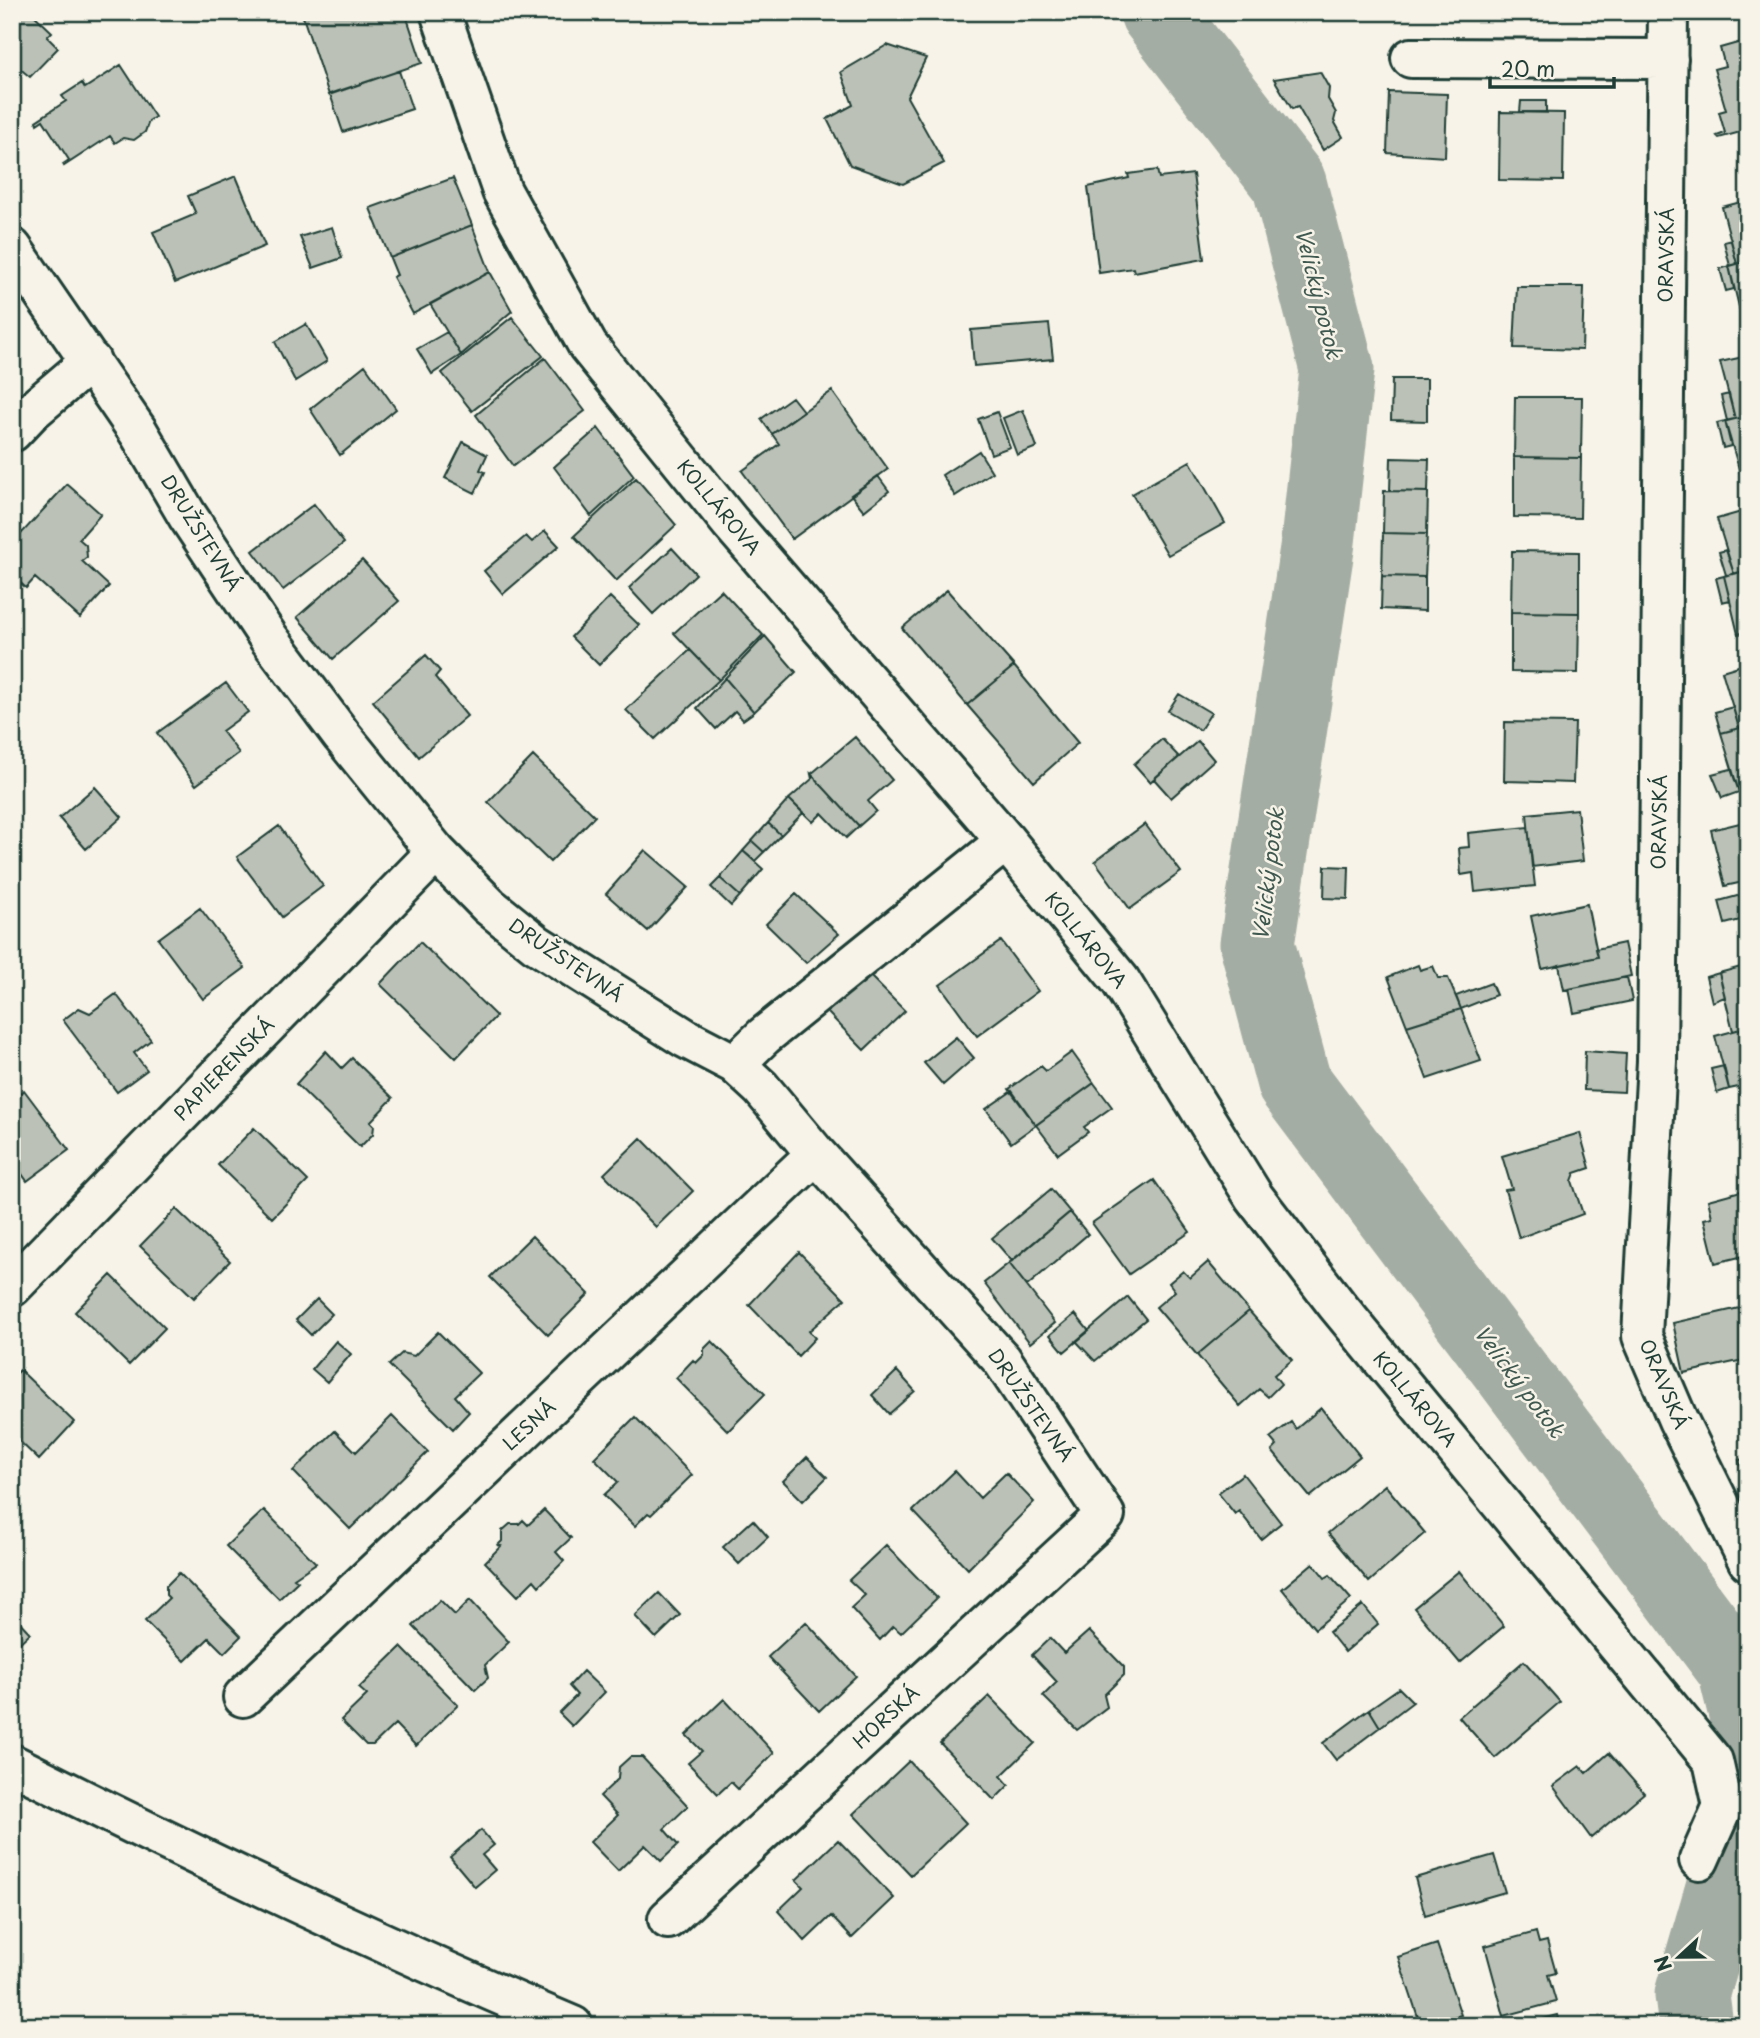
<svg xmlns="http://www.w3.org/2000/svg" width="1760" height="2038" viewBox="0 0 1760 2038" font-family="'Playpen Sans',sans-serif">
	<rect width="100%" height="100%" fill="#f7f3e8"/>
	<filter id="ink" filterUnits="userSpaceOnUse"><feTurbulence type="fractalNoise" baseFrequency=".0143" numOctaves="2"/><feDisplacementMap in="SourceGraphic" scale="14" xChannelSelector="R" yChannelSelector="G"/><feConvolveMatrix kernelMatrix="1 2 1 2 8 2 1 2 1" color-interpolation-filters="sRGB"/></filter>
	<g filter="url(#ink)">
		<g fill="none" stroke-linecap="round" stroke-linejoin="round">
			<!-- stream -->
			<path stroke="#6f8077" stroke-width="12" d="M1747 1768H1748"/>
			<!-- river -->
			<path stroke="#a4ada3" stroke-width="75" d="M1157 12 1289 183 1337 369 1318 542 1257 944 1294 1083 1735 1669 1748 1722
				M1696 2026 1692 1995 1735 1847 1748 1765"/>
		</g>
		<!-- building -->
		<path fill="#bbc1b6" stroke="#1f3d34" stroke-width="2" d="M12 12H31L52 32 47 37 58 48 30 77 18 67 12 73Z
			M319 12H405L422 63 329 95 303 17Z
			M1748 40V130L1719 138 1717 136 1725 133 1719 112 1726 110 1714 69 1725 66 1720 48Z
			M887 45 926 58 907 97 944 163 903 184 850 165 827 119 853 105 841 72Z
			M121 65 155 117 149 121 145 132 134 140 123 138 115 143 110 136 64 166 63 164 69 160 43 120 37 124 36 121 66 101 62 96 82 83 85 88Z
			M399 71 412 109 343 132 330 94Z
			M1320 72 1329 88 1328 99 1336 113 1334 121 1343 137 1323 150 1298 107 1292 109 1274 79Z
			M1389 92 1447 94 1445 157 1387 153Z
			M1521 101H1546V112H1520Z
			M1500 112 1564 113 1563 181 1499 180Z
			M1157 170 1159 178 1193 174 1204 259 1134 272 1133 268 1099 273 1088 187 1129 178 1128 174Z
			M236 176 265 246 175 283 153 232 196 214 188 196Z
			M453 178 472 225 390 258 370 208Z
			M1748 200V261L1737 264 1722 207Z
			M472 225 490 272 413 314 393 277 397 275 390 258Z
			M332 227 342 258 313 268 300 237Z
			M1731 240 1737 264 1730 266 1724 242Z
			M1748 261V322L1743 323 1729 266Z
			M1729 266 1734 289 1726 291 1720 269Z
			M490 272 512 311 461 355 430 304Z
			M1517 287H1584L1582 350 1514 348Z
			M512 317 543 356 472 411 442 373Z
			M306 324 327 361 295 381 275 342Z
			M1049 324 1053 359 974 366 971 330Z
			M447 332 461 355 432 374 417 349Z
			M1748 356V416L1735 419 1720 362Z
			M545 358 585 411 513 466 476 415Z
			M365 365 396 409 340 455 310 409Z
			M1392 379H1427V421L1391 420Z
			M832 391 888 469 792 539 742 471 779 444 772 434Z
			M1729 394 1735 419 1727 421 1721 396Z
			M792 397 803 411 772 434 761 419Z
			M1515 397H1582L1581 458 1514 457Z
			M1023 410 1037 447 1017 455 1003 418Z
			M997 412 1010 447 991 454 978 419Z
			M1748 416V478L1742 479 1725 421Z
			M1725 421 1731 446 1723 448 1717 423Z
			M598 428 634 476 591 516 554 467Z
			M463 442 487 455 480 470 485 472 475 493 445 478Z
			M979 451 992 472 955 496 942 475Z
			M1514 457 1581 458 1580 518 1514 517Z
			M1391 458 1429 459 1428 492 1390 491Z
			M1190 461 1225 523 1168 555 1132 494Z
			M878 476 889 491 864 511 851 495Z
			M636 478 676 525 616 581 574 536Z
			M67 484 101 514 79 539 86 545 87 557 82 561 109 586 80 618 35 578 26 588 12 575V525L22 533Z
			M1384 491 1428 492 1427 534 1383 533Z
			M314 504 344 543 283 590 253 551Z
			M1748 510V570L1734 574 1717 519Z
			M545 531 559 546 503 594 484 571 526 536 532 542Z
			M1383 533 1427 534 1425 577 1382 576Z
			M672 548 696 574 653 614 629 588Z
			M1726 550 1734 574 1726 575 1719 552Z
			M1512 551 1579 552V613L1511 612Z
			M362 560 399 601 333 659 297 617Z
			M1748 570V632L1738 634 1724 576Z
			M1382 576 1425 577V611L1381 609Z
			M1724 576 1730 600 1722 602 1716 578Z
			M721 590 763 635 719 680 674 633Z
			M947 590 1014 666 967 705 902 628Z
			M610 597 639 625 599 665 571 637Z
			M1511 612 1579 613 1578 673 1511 672Z
			M765 636 796 672 754 712 725 678Z
			M690 650 719 680 655 739 626 710Z
			M426 655 440 671 435 677 467 716 419 757 373 701Z
			M1748 663V726L1739 728 1722 671Z
			M1014 666 1078 743 1034 782 967 705Z
			M725 678 754 712 743 720 735 711 716 729 697 708Z
			M226 683 248 712 222 731 239 753 196 785 157 733Z
			M1179 694 1211 713 1200 730 1168 711Z
			M1733 707 1739 728 1721 733 1715 712Z
			M1505 722 1575 723 1573 783 1504 781Z
			M1748 726V789L1739 792 1721 733Z
			M855 737 892 780 868 801 876 811 859 826 811 774Z
			M1162 739 1179 757 1150 782 1134 764Z
			M1198 741 1214 760 1171 798 1154 779Z
			M533 756 595 816 550 862 488 802Z
			M1731 769 1739 792 1722 798 1712 774Z
			M811 774 859 826 846 838 822 813 813 822 789 799 812 779Z
			M95 787 122 817 86 849 59 818Z
			M789 799 803 813 781 835 768 823Z
			M1577 809 1583 861 1532 867 1527 814Z
			M1748 821V881L1725 886 1711 830Z
			M768 823 781 835 764 852 752 841Z
			M1145 824 1181 872 1130 909 1095 861Z
			M279 826 323 886 282 917 237 857Z
			M1528 827 1535 886 1475 892 1473 873 1461 875 1459 848 1469 847 1468 833Z
			M752 841 764 852 755 861 743 851Z
			M645 850 688 887 648 931 606 894Z
			M743 851 763 869 740 896 720 878Z
			M1325 866 1349 867 1348 899 1324 898Z
			M720 878 740 896 731 906 711 887Z
			M1748 893V918L1725 924 1719 901Z
			M796 894 839 934 806 963 766 924Z
			M1587 904 1598 957 1542 969 1531 916Z
			M200 908 245 968 203 999 158 939Z
			M1001 941 1038 991 977 1036 940 985Z
			M420 942 496 1016 456 1058 380 984Z
			M1624 943 1631 976 1564 990 1559 965 1598 957 1596 949Z
			M1418 965 1420 970 1433 966 1438 978H1448L1461 1009 1407 1026 1388 977Z
			M1748 965V1027L1733 1031 1719 973Z
			M867 973 905 1011 864 1050 827 1012Z
			M1719 973 1725 997 1712 1002 1706 977Z
			M1627 977 1632 1001 1574 1013 1569 989Z
			M1491 983 1496 995 1461 1009 1456 996Z
			M116 994 151 1040 134 1053 147 1070 117 1092 63 1020 79 1008 90 1013Z
			M1461 1009 1481 1061 1427 1079 1407 1026Z
			M1748 1027V1085L1729 1089 1715 1036Z
			M956 1037 974 1058 943 1085 924 1063Z
			M326 1051 342 1068 352 1058 393 1098 370 1122 374 1126 373 1134 360 1147 296 1084Z
			M1585 1051 1626 1054 1624 1092 1584 1090Z
			M1072 1052 1094 1083 1036 1125 1009 1089 1041 1066 1046 1071Z
			M1724 1066 1729 1089 1717 1093 1711 1069Z
			M1094 1083 1112 1107 1084 1127 1088 1132 1058 1154 1036 1125Z
			M24 1090 69 1150 27 1181 12 1160V1098Z
			M1012 1091 1036 1125 1011 1143 986 1109Z
			M254 1128 308 1181 272 1218 218 1165Z
			M1580 1133 1590 1168 1575 1173 1572 1181 1583 1214 1519 1238 1505 1190 1512 1189 1502 1156Z
			M641 1138 693 1191 656 1227 604 1174Z
			M1154 1180 1190 1232 1129 1274 1092 1223Z
			M1051 1189 1070 1212 1012 1261 992 1238Z
			M1748 1189V1255L1715 1263 1704 1219 1712 1217 1708 1200Z
			M176 1209 230 1261 194 1298 140 1246Z
			M1070 1212 1088 1234 1027 1286 1009 1263Z
			M532 1236 589 1294 548 1335 490 1277Z
			M799 1252 845 1299 809 1331 815 1338 798 1356 749 1305Z
			M1208 1262 1249 1311 1197 1355 1156 1307 1175 1291 1169 1283 1183 1271 1190 1278Z
			M1009 1263 1055 1323 1030 1343 984 1283Z
			M111 1275 165 1328 129 1365 75 1312Z
			M1128 1297 1146 1319 1095 1361 1076 1341Z
			M317 1299 332 1314 311 1335 296 1320Z
			M1748 1306V1359L1684 1373 1673 1323Z
			M1249 1311 1292 1360 1274 1375 1281 1384 1268 1397 1259 1389 1240 1406 1197 1355Z
			M1075 1314 1089 1331 1064 1352 1050 1335Z
			M438 1332 479 1373 455 1396 469 1412 453 1429 389 1365 402 1353 414 1356Z
			M336 1341 351 1354 327 1382 312 1369Z
			M712 1341 765 1394 728 1431 676 1378 693 1360 696 1363 704 1355V1349Z
			M20 1370 74 1422 39 1460 12 1434V1378Z
			M897 1371 915 1391 889 1414 872 1395Z
			M1321 1408 1360 1456 1310 1497 1272 1451 1277 1446 1270 1438 1291 1422 1296 1429Z
			M392 1416 428 1452 350 1529 293 1471 335 1431 356 1452Z
			M635 1417 692 1475 651 1515 648 1513 635 1526 604 1495 618 1482 594 1458Z
			M807 1457 827 1477 803 1501 783 1481Z
			M1748 1458V1496L1739 1460Z
			M955 1471 980 1498 1006 1473 1034 1502 968 1569 913 1511Z
			M1243 1474 1281 1523 1261 1539 1239 1511 1235 1514 1218 1493Z
			M1385 1485 1425 1533 1369 1582 1328 1533Z
			M264 1510 316 1563 294 1578 298 1581 279 1599 226 1546Z
			M544 1510 571 1538 556 1552 564 1561 539 1586 534 1580 518 1596 485 1562 501 1546 498 1545 502 1541V1531L510 1524H519L523 1520 528 1525Z
			M753 1520 768 1537 739 1564 723 1547Z
			M886 1545 937 1598 901 1633 893 1626 880 1640 851 1608 865 1595 849 1580Z
			M1313 1563 1325 1578 1330 1575 1351 1599 1315 1629 1282 1589Z
			M1459 1571 1504 1626 1460 1663 1414 1608Z
			M179 1573 241 1636 224 1653 209 1638 185 1661 145 1621 169 1598 166 1595V1586Z
			M659 1593 680 1615 656 1638 635 1616Z
			M440 1600 455 1615 470 1600 509 1642 485 1665 488 1678 475 1690 413 1626Z
			M1363 1605 1378 1624 1345 1652 1329 1632Z
			M16 1618 30 1633 12 1650V1621Z
			M806 1622 856 1676 819 1711 768 1657Z
			M1089 1631 1124 1667V1675L1104 1695 1107 1707 1077 1730 1043 1696 1057 1682 1032 1655 1050 1638 1064 1653Z
			M401 1647 458 1705 416 1746 395 1724 373 1745H366L341 1720 367 1695 359 1688Z
			M1524 1661 1560 1702 1495 1758 1459 1717Z
			M583 1671 605 1692 572 1726 559 1713 577 1695 569 1686Z
			M1399 1688 1413 1702 1380 1727 1369 1709Z
			M989 1696 1035 1743 1001 1776 1009 1785 994 1800 940 1743Z
			M724 1699 774 1753 738 1789 731 1782 718 1794 688 1763 702 1751 686 1735Z
			M1369 1709 1380 1727 1336 1760 1323 1743Z
			M1609 1753 1644 1793 1591 1838 1553 1786 1580 1766 1586 1773Z
			M630 1757H642L688 1806 664 1829 678 1845 661 1861 645 1845 618 1871 590 1842 618 1815 600 1796 618 1779 619 1767Z
			M909 1761 966 1823 911 1875 853 1814Z
			M481 1830 494 1845 482 1855 495 1870 475 1887 450 1857Z
			M838 1840 894 1898 852 1938 831 1916 805 1941 778 1911 803 1887 796 1880Z
			M1494 1855 1505 1892 1425 1915 1415 1878Z
			M1536 1932 1539 1943 1547 1941 1556 1973 1548 1975 1556 2002 1504 2016 1485 1946Z
			M1437 1944 1461 2015 1421 2026 1398 1957Z
			M1558 2015 1561 2026H1516Z"/>
		<g fill="none" stroke-linecap="round" stroke-linejoin="round">
			<!-- street casing -->
			<g stroke="#1f3d34" stroke-width="44">
				<path id="street" d="M440 12 502 191 588 346 730 522 1006 841 1120 980 1254 1197 1337 1305 1713 1761 1723 1806 1699 1860
					M1668 12 1657 1061 1642 1336 1678 1420 1748 1561
					M1411 58 1668 59
					M12 248 139 433 187 515 268 637 342 736 436 852 489 906 536 944 685 1038 735 1064 761 1088 816 1154 1002 1360 1105 1515 668 1919
					M12 432 31 412 91 361
					M735 1064 764 1036 1006 841
					M12 1287 436 852
					M243 1697 816 1154"/>
			</g>
			<!-- secondary casing -->
			<g stroke="#1f3d34" stroke-width="44">
				<path id="secondary" d="M12 1764C196 1857 383 1946 573 2026"/>
			</g>
			<!-- street -->
			<use href="#street" stroke="#f7f3e8" stroke-width="38"/>
			<!-- secondary -->
			<use href="#secondary" stroke="#f7f3e8" stroke-width="38"/>
		</g>
	</g>
	<g text-anchor="middle" stroke-width="5" stroke-linejoin="round" paint-order="stroke">
		<!-- street labels -->
		<g font-size="19" fill="#1f3d34" stroke="#f7f3e8">
			<text transform="translate(1666 255) rotate(-89)" y="7">ORAVSKÁ</text>
			<text transform="translate(719 507) rotate(50)" y="7">KOLLÁROVA</text>
			<text transform="translate(201 533) rotate(58)" y="7">DRUŽSTEVNÁ</text>
			<text transform="translate(1659 822) rotate(-89)" y="7">ORAVSKÁ</text>
			<text transform="translate(1086 940) rotate(51)" y="7">KOLLÁROVA</text>
			<text transform="translate(566 960) rotate(34)" y="7">DRUŽSTEVNÁ</text>
			<text transform="translate(224 1069) rotate(-46)" y="7">PAPIERENSKÁ</text>
			<text transform="translate(1664 1384) rotate(67)" y="7">ORAVSKÁ</text>
			<text transform="translate(1415 1399) rotate(50)" y="7">KOLLÁROVA</text>
			<text transform="translate(1031 1405) rotate(55)" y="7">DRUŽSTEVNÁ</text>
			<text transform="translate(529 1425) rotate(-43)" y="7">LESNÁ</text>
			<text transform="translate(886 1717) rotate(-43)" y="7">HORSKÁ</text>
		</g>
		<!-- water labels -->
		<g font-size="21" font-style="italic" fill="#405950" stroke="#f7f3e8">
			<text transform="translate(1318 294) rotate(76)" y="7">Velický potok</text>
			<text transform="translate(1269 874) rotate(-83)" y="7">Velický potok</text>
			<text transform="translate(1519 1382) rotate(53)" y="7">Velický potok</text>
		</g>
	</g>
	<!-- margin -->
	<rect width="1760" height="2038" fill="none" stroke="#f7f3e8" stroke-width="42"/>
	<rect x="21" y="21" width="1718" height="1996" fill="none" stroke="#1f3d34" stroke-width="2.5" filter="url(#ink)"/>
	<!-- north arrow -->
	<g transform="translate(1679 1957) rotate(248)" stroke="#f7f3e8" stroke-width="5" paint-order="stroke">
	<path d="M0-5L12 26L0 18L-12 26Z" fill="#1f3d34"/>
	<text y="-10" font-size="19" font-weight="bold" text-anchor="middle" fill="#1f3d34">N</text>
	</g>
	<!-- scale -->
	<path d="M1490 77v10h124v-10" fill="none" stroke="#1f3d34" stroke-width="3.5"/>
	<text x="1501" y="77" font-size="21" fill="#1f3d34" stroke="#f7f3e8" stroke-width="5" paint-order="stroke">20 m</text>
</svg>
